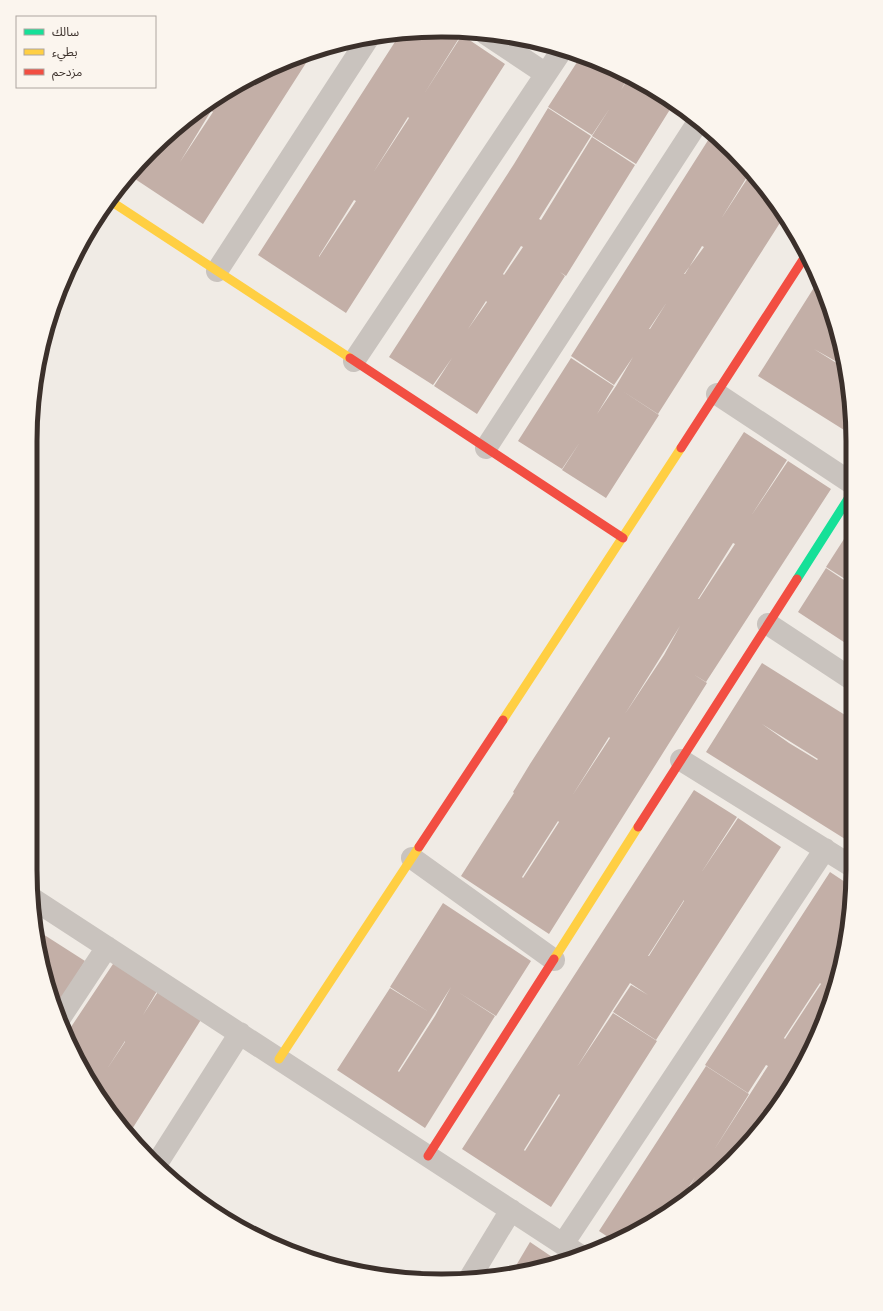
<svg xmlns="http://www.w3.org/2000/svg" width="883" height="1311" viewBox="0 0 883 1311" font-family="'Space Grotesk','Noto Sans Arabic',sans-serif">
	<rect width="100%" height="100%" fill="#f0ebe5"/>
	<!-- building -->
	<path fill="#c3afa7" fill-rule="evenodd" d="M441 30 456 31 461 35 424 94 462 35 505 64 346 313 258 255 400 34ZM408 117 409 118 373 173ZM354 200 356 201 319 257V256Z
		M313 52 203 224 129 175 150 151 204 107 211 111 180 162 213 112 205 106 213 99 284 61Z
		M581 56 599 61 628 77 621 90 629 77 674 103 636 164 592 136 610 108 592 135 548 107Z
		M548 108 591 136 539 219 541 220 592 137 635 165 566 276 560 272 565 276 477 414 434 386 452 358 433 385 389 357 514 164ZM521 246 523 247 504 275 503 274ZM486 301 487 302 468 329Z
		M712 134 732 150 750 172 721 219 751 173 785 215 658 414 621 390 659 415 606 498 562 470 580 442 562 469 518 441 571 358 614 386 597 414 616 386 633 357 614 385 571 356ZM702 246 704 247 684 274H685ZM667 302 650 329H649Z
		M815 286 824 292 846 367 814 349 846 369 852 435 758 376Z
		M744 432 787 460 751 516 788 461 831 489 706 682 693 674 707 683 549 934 461 876 514 793 513 792 530 764 637 598 662 614 637 598ZM733 543 735 544 699 599H698ZM680 626 664 655 625 714ZM609 737 610 738 572 796ZM558 821 559 822 523 878 522 877Z
		M853 525V584L826 567Z
		M826 568 853 586V648L798 612Z
		M762 663 845 715 837 727 845 715 853 720V782L844 778 853 783V844L706 752ZM762 724 818 759 817 760 789 743Z
		M694 790 737 817 701 873 738 818 781 847 656 1040 613 1012 631 985 648 995 630 983 612 1011 577 1067 613 1013 657 1041 551 1207 462 1149ZM684 900V901L649 956H648ZM559 1094 560 1095 525 1151 524 1150Z
		M830 872 851 886 846 943 838 956 846 945 845 950 810 1052 768 1120 733 1160 684 1197 695 1177 680 1201 647 1226 614 1241 599 1231 706 1066 749 1094 714 1150 768 1066 766 1065 748 1093 705 1065ZM820 983 821 984 785 1039 784 1038Z
		M443 903 487 932 469 960 487 932 531 961 496 1016 458 992 495 1016 425 1128 337 1070 390 988 429 1012 390 987ZM451 987 435 1016 399 1072 398 1071Z
		M35 929 85 961 58 1004 51 1000Z
		M117 958 160 986 143 1015 161 987 204 1015 129 1134 99 1098 67 1033ZM125 1041V1042L107 1069Z
		M530 1242 561 1263 522 1273 511 1274Z"/>
	<g fill="none" stroke-linecap="round" stroke-linejoin="round">
		<!-- street -->
		<path stroke="#c9c3be" stroke-width="22" d="M486 34 546 74
			M217 271 369 37
			M354 361 562 50
			M717 394 853 484
			M486 448 698 122
			M768 624 853 680
			M681 760 853 867
			M412 858 554 960
			M33 899 581 1256
			M60 1018 107 947
			M156 1165 240 1033
			M563 1244 825 849
			M471 1276 511 1210"/>
		<!-- fast -->
		<path stroke="#16e098" stroke-width="9" d="M797 579 853 491"/>
		<!-- slow -->
		<path stroke="#ffcf43" stroke-width="9" d="M109 200 350 358
			M503 720 681 448
			M554 959 638 827
			M279 1059 419 847"/>
		<!-- jam -->
		<path stroke="#f24e42" stroke-width="9" d="M350 358 623 538
			M681 448 806 255
			M638 827 797 579
			M419 847 503 720
			M428 1156 554 959"/>
	</g>
	<!-- crop -->
	<path d="M0 0H883V1311H0ZM441 37H442A404 404 0 0 1 846 441V870A404 404 0 0 1 442 1274H441A404 404 0 0 1 37 870V441A404 404 0 0 1 441 37Z" fill="#fbf5ee" fill-rule="evenodd"/>
	<path fill="none" stroke="#3b302b" stroke-width="5" d="M441 37H442A404 404 0 0 1 846 441V870A404 404 0 0 1 442 1274H441A404 404 0 0 1 37 870V441A404 404 0 0 1 441 37Z"/>
	<!-- legend -->
	<rect x="16" y="16" width="140" height="72" fill="#fbf5ee" stroke="#aea6a0"/>
	<rect x="24" y="29" width="20" height="6" fill="#16e098" stroke="#aea6a0"/>
	<text x="52" y="36" font-size="12" fill="#3b302b">سالك</text>
	<rect x="24" y="49" width="20" height="6" fill="#ffcf43" stroke="#aea6a0"/>
	<text x="52" y="56" font-size="12" fill="#3b302b">بطيء</text>
	<rect x="24" y="69" width="20" height="6" fill="#f24e42" stroke="#aea6a0"/>
	<text x="52" y="76" font-size="12" fill="#3b302b">مزدحم</text>
</svg>
